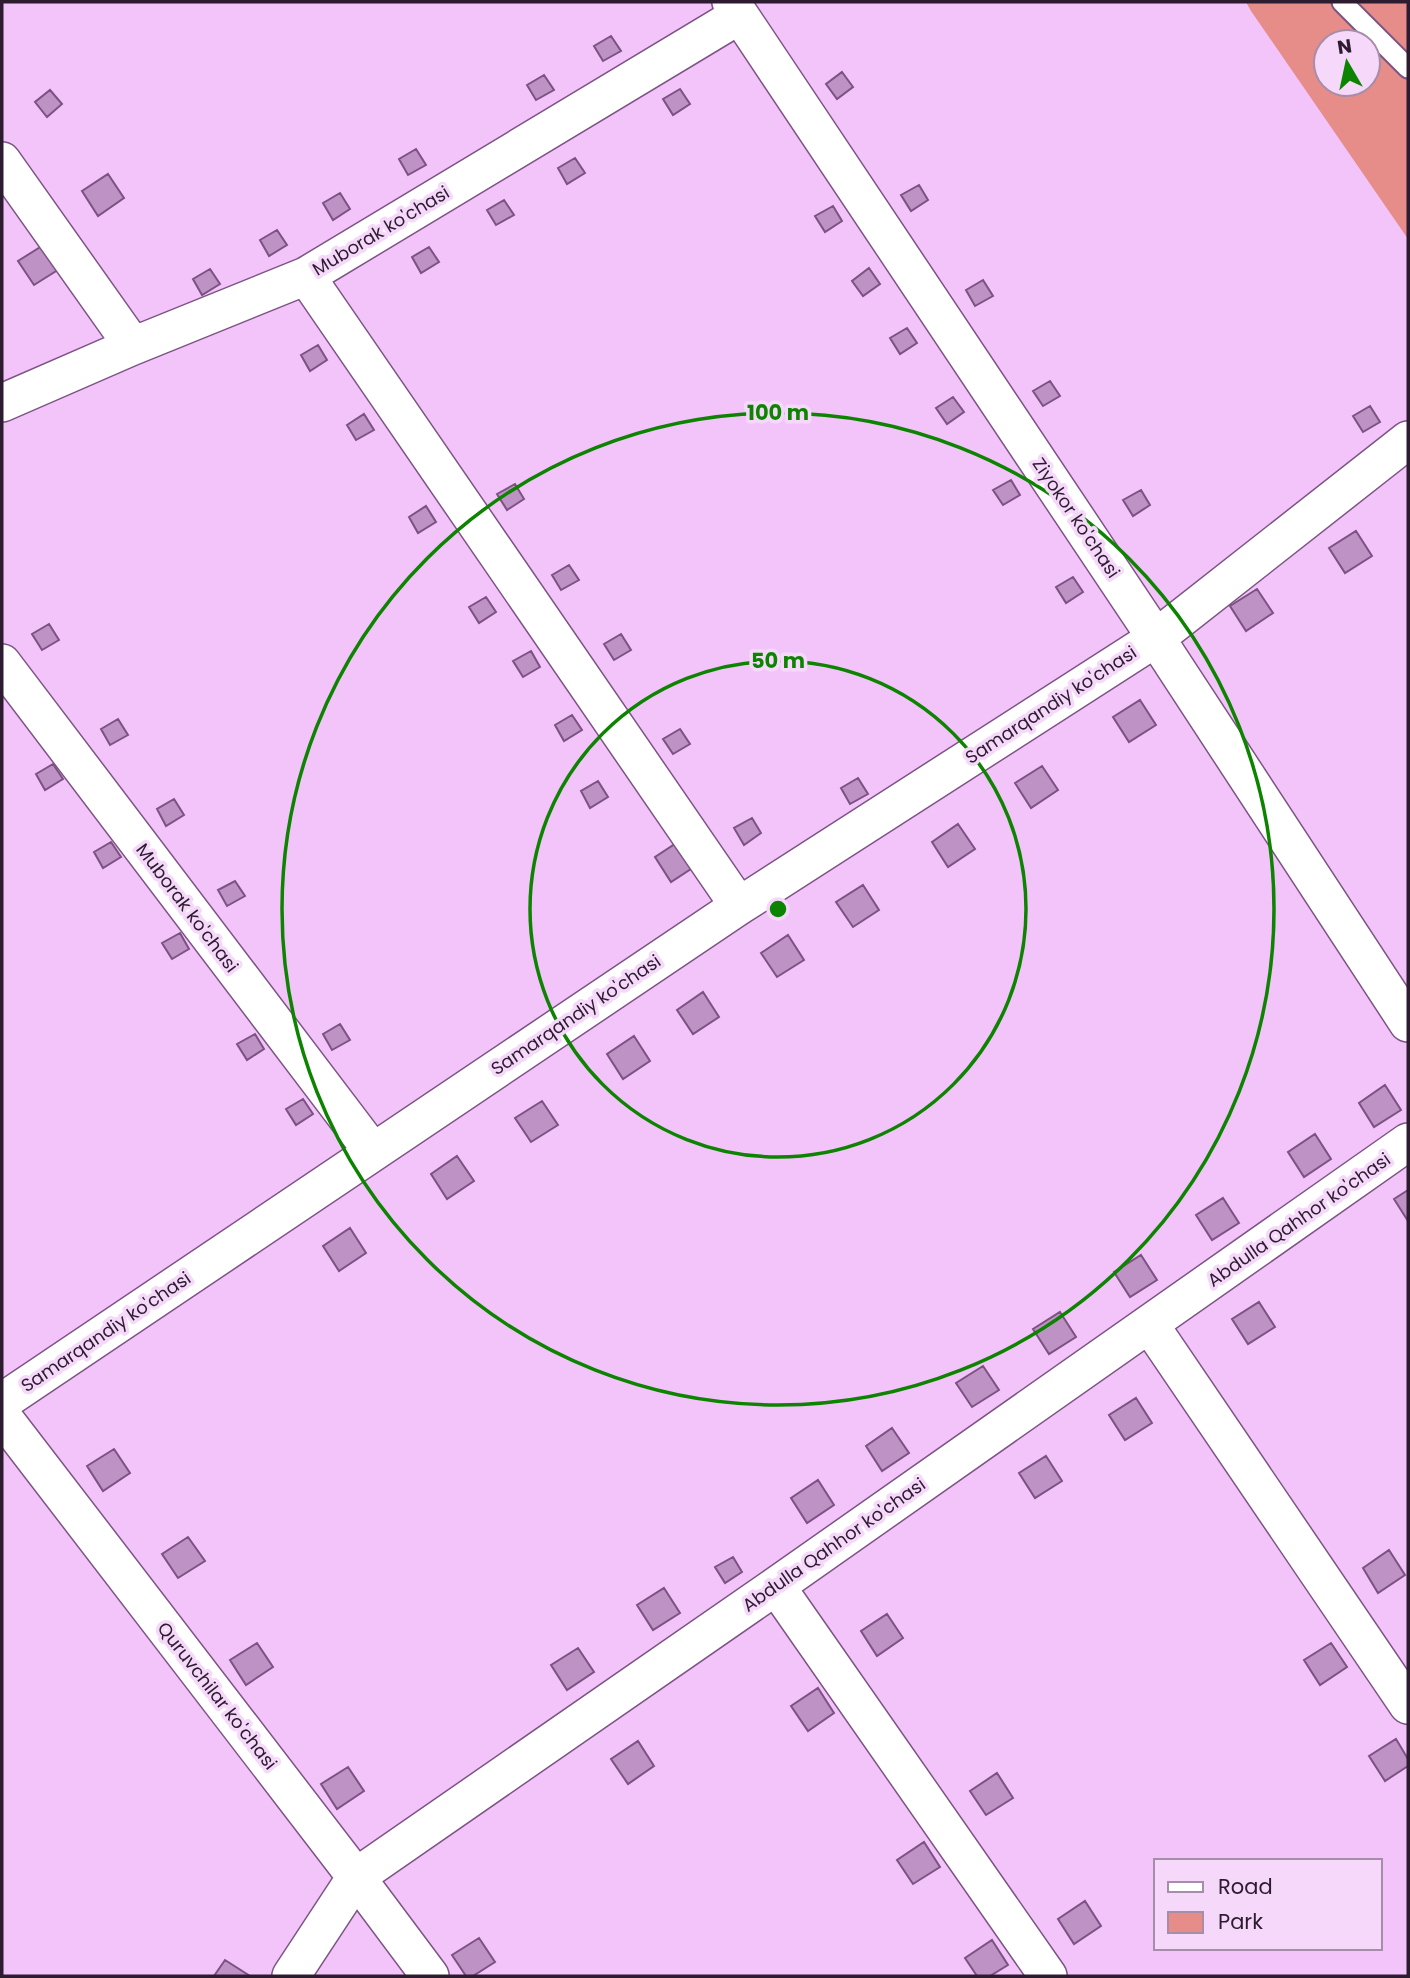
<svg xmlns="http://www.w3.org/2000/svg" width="1410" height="1978" viewBox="0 0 1410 1978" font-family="Poppins,sans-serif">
	<rect width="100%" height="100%" fill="#f3c4fa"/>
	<!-- green -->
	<path fill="#e68c89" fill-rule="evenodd" d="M1246 2H1408V239L1251 11ZM1326 42H1368V84H1326Z"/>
	<!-- building -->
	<path fill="#bf92c5" stroke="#7b5282" stroke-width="2" d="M611 36 621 51 603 61 594 46Z
		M842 72 853 87 837 99 826 84Z
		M544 75 554 90 536 100 527 85Z
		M680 89 690 104 673 115 663 99Z
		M50 90 62 104 47 117 35 102Z
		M416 149 426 165 408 175 399 159Z
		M575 158 585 173 567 184 558 168Z
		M108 174 124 198 98 216 82 191Z
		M919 185 928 200 911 211 901 195Z
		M340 193 350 209 333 220 323 203Z
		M504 200 514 215 496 225 487 210Z
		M833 206 842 221 825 232 815 216Z
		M277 230 287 245 269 256 260 240Z
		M45 244 61 268 34 285 18 261Z
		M429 247 439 262 421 273 412 257Z
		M869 268 880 284 863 296 852 281Z
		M210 269 220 284 202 295 193 279Z
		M983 280 993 296 975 306 966 290Z
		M907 328 917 343 900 354 890 338Z
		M318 345 327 360 310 371 301 355Z
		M1050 381 1060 396 1043 406 1033 391Z
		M953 397 964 412 947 424 936 408Z
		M1370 406 1380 422 1363 432 1353 416Z
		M364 414 374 430 356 440 347 425Z
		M1011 480 1020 495 1003 505 993 490Z
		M515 484 524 499 507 510 497 494Z
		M1141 490 1150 505 1133 516 1123 500Z
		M426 506 436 522 418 533 409 517Z
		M1356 531 1372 556 1345 573 1329 548Z
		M569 565 579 580 561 590 552 575Z
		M1073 577 1083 592 1066 603 1056 587Z
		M1257 589 1273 613 1246 631 1230 606Z
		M486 597 496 612 479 623 469 607Z
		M49 624 59 640 42 650 32 634Z
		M621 634 631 650 614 660 604 644Z
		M531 651 540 667 523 677 513 661Z
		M1140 700 1156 725 1129 742 1113 717Z
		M572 715 582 730 564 741 555 725Z
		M118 719 128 735 110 745 101 729Z
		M680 729 690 744 673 754 663 739Z
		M53 764 63 779 45 790 36 774Z
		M1042 766 1058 790 1031 808 1015 783Z
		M858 778 868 794 850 804 841 788Z
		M598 781 608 797 590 808 581 791Z
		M174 799 184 815 166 826 157 809Z
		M752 818 761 833 744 845 734 828Z
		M958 824 975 849 948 867 932 842Z
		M681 840 697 865 671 882 655 857Z
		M111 842 121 857 103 868 94 852Z
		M235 881 245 896 227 906 218 890Z
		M863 885 879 910 853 927 836 902Z
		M180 933 189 949 172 959 162 943Z
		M788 935 804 960 777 977 761 953Z
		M703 992 719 1017 693 1034 677 1010Z
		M340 1024 350 1040 332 1050 323 1034Z
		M255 1034 264 1049 247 1060 237 1044Z
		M634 1036 650 1061 623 1079 607 1054Z
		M1385 1085 1401 1110 1374 1127 1359 1103Z
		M303 1099 313 1114 296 1125 286 1109Z
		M542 1101 558 1125 531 1142 515 1118Z
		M1315 1134 1331 1159 1304 1177 1288 1152Z
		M457 1156 474 1181 447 1199 431 1174Z
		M1408 1190V1221L1394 1199Z
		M1223 1198 1239 1223 1212 1240 1196 1215Z
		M350 1228 366 1253 339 1271 323 1246Z
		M1141 1255 1157 1280 1130 1297 1114 1272Z
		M1259 1302 1275 1327 1248 1344 1232 1319Z
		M1060 1312 1076 1337 1049 1354 1033 1329Z
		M983 1366 999 1390 972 1407 956 1383Z
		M1136 1398 1152 1423 1125 1440 1109 1415Z
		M892 1428 909 1453 882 1471 866 1446Z
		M114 1449 130 1473 103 1491 87 1466Z
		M1046 1456 1062 1481 1035 1498 1019 1473Z
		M818 1480 834 1505 807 1523 791 1498Z
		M188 1537 205 1561 178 1578 162 1554Z
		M1389 1550 1405 1575 1378 1593 1363 1568Z
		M733 1557 742 1572 725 1583 715 1567Z
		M664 1588 680 1613 653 1630 637 1605Z
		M887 1614 903 1638 877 1656 861 1631Z
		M257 1643 273 1667 246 1685 230 1660Z
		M1331 1643 1347 1667 1320 1685 1304 1660Z
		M578 1648 594 1672 567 1690 551 1665Z
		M818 1688 834 1713 808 1731 791 1706Z
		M1396 1739 1408 1759V1766L1385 1781 1369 1756Z
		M638 1741 654 1766 628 1784 611 1759Z
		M348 1767 364 1791 337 1809 321 1784Z
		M997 1773 1013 1798 986 1815 970 1791Z
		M924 1842 940 1867 913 1884 897 1860Z
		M1085 1901 1101 1926 1074 1944 1058 1919Z
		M479 1938 495 1962 473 1976H466L452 1955Z
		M992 1940 1008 1965 990 1976H977L965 1958Z
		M225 1960 250 1976H214Z"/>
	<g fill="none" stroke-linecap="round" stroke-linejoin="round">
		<!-- service casing -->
		<g stroke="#7d5484" stroke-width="23">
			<path id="service" d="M1342 2 1408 68"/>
		</g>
		<!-- minor casing -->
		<g stroke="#7d5484" stroke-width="40">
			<path id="minor" d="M731 2 1156 638 1408 1023
				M2 161 133 346
				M306 276 739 906
				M2 403 133 346 306 276 738 16
				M2 663 373 1152
				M1150 1325 1408 1705
				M2 1402 739 906 1156 638 1408 440
				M2 1416 356 1877 430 1976
				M776 1586 1048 1976
				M291 1976 356 1877 776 1586 1408 1142"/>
		</g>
		<!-- service -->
		<use href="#service" stroke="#fff" stroke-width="19"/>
		<!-- minor -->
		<use href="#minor" stroke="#fff" stroke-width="37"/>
	</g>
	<!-- distance rings -->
	<g fill="none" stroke="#0c8400" stroke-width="3.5">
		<circle cx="778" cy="909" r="248"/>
		<circle cx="778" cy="909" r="496"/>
	</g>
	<g text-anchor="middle" stroke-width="7" stroke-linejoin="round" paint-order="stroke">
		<!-- street labels -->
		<g font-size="18" fill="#2d1c30" stroke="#f6d9fa">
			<text transform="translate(381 231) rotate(-31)" y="6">Muborak ko'chasi</text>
			<text transform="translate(1076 518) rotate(56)" y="6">Ziyokor ko'chasi</text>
			<text transform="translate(1051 705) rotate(-33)" y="6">Samarqandiy ko'chasi</text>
			<text transform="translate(187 908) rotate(53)" y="6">Muborak ko'chasi</text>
			<text transform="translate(576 1015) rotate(-34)" y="6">Samarqandiy ko'chasi</text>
			<text transform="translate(1299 1220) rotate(-35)" y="6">Abdulla Qahhor ko'chasi</text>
			<text transform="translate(106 1332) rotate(-34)" y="6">Samarqandiy ko'chasi</text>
			<text transform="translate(834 1545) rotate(-35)" y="6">Abdulla Qahhor ko'chasi</text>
			<text transform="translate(217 1696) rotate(52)" y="6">Quruvchilar ko'chasi</text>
		</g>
	</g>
	<circle cx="778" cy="909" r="10" fill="#0c8400" stroke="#f6d9fa" stroke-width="3.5"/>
	<g font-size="21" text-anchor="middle" font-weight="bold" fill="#0c8400" stroke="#f6d9fa" stroke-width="7" stroke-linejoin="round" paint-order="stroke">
		<text x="778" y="420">100 m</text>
		<text x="778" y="668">50 m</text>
	</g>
	<!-- border -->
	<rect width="1410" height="1978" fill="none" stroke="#2d1c30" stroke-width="7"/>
	<!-- legend -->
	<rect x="1154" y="1859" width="228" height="91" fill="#f6d9fa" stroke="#a68da9" stroke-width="2"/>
	<rect x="1168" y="1882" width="35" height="10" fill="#ffffff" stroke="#a68da9" stroke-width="2"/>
	<text x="1218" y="1894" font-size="21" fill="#2d1c30">Road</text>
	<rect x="1168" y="1912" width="35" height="21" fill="#e68c89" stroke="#a68da9" stroke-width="2"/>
	<text x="1218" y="1929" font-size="21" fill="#2d1c30">Park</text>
	<!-- north arrow -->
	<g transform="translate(1347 63) rotate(351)"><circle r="33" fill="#f6d9fa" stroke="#a68da9" stroke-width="2"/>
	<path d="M0-5L12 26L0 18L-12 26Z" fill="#0c8400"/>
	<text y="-10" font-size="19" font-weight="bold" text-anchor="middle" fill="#2d1c30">N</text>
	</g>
</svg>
